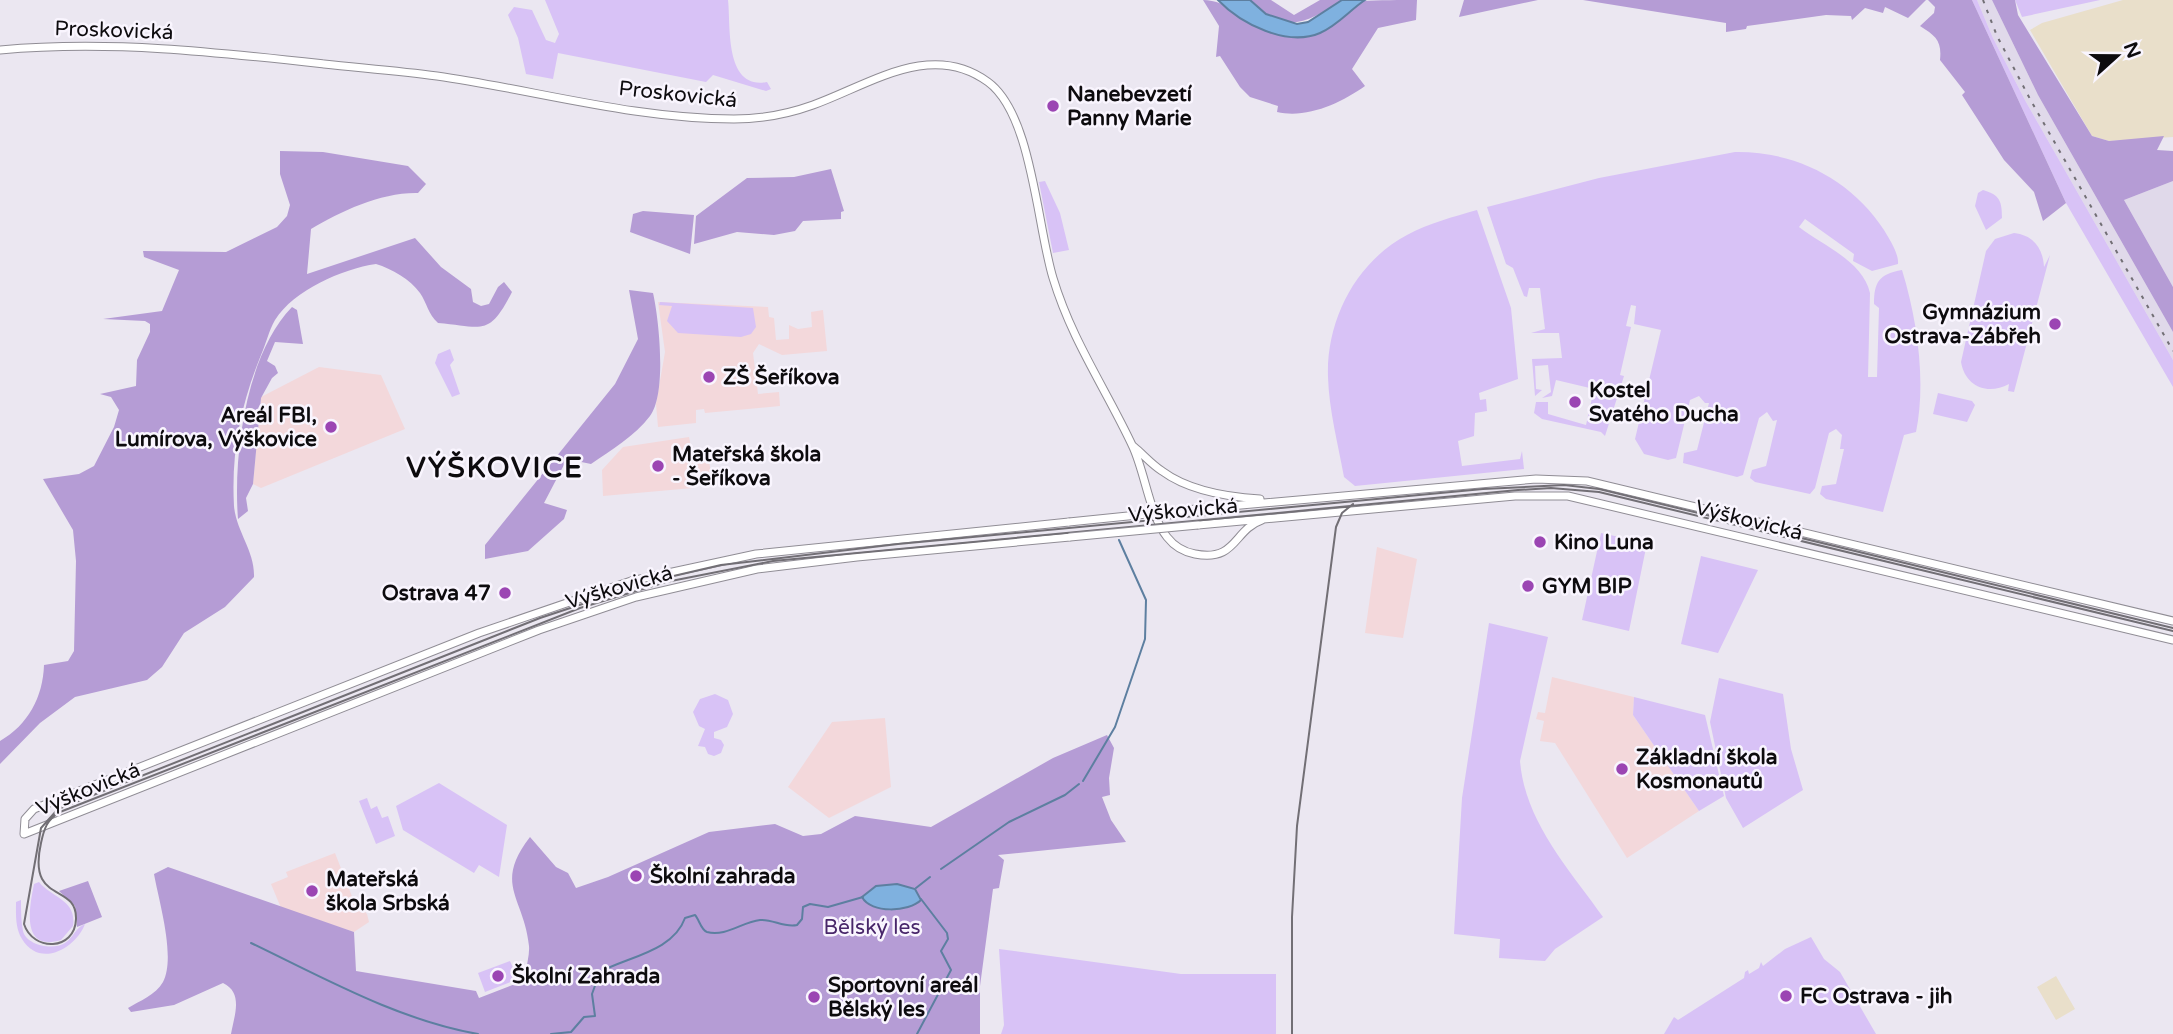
<svg xmlns="http://www.w3.org/2000/svg" width="2173" height="1034" viewBox="0 0 2173 1034" font-family="'Varela Round',sans-serif">
	<rect width="100%" height="100%" fill="#ebe7f1"/>
	<!-- commercial -->
	<path fill="#e9dfca" d="M2123 0H2173V137L2109 141 2092 136 2030 30 2042 23Z
		M2056 976 2075 1009 2056 1020 2037 987Z"/>
	<!-- built -->
	<path fill="#e0d9ea" d="M1977 0H1992L2038 95 2173 332V360L2026 102 1993 38Z
		M2173 181V287L2124 200Z"/>
	<!-- education -->
	<path fill="#f3d8db" d="M658 302 768 307 769 317 774 318 776 340 789 339V325L798 329 812 327 811 312 823 310 827 351 782 355 759 344 753 353 758 394 779 392 780 406 705 413 704 409 696 410V423L658 427 656 404 665 352Z
		M319 367 381 375 405 429 261 488 253 484 261 397Z
		M689 437 694 461H709L711 473 693 488 603 496 602 470 623 447Z
		M1377 547 1417 559 1403 638 1365 633Z
		M1552 677 1634 697 1633 715 1699 811 1627 858 1555 743 1540 741 1544 721 1536 719 1538 712 1545 713Z
		M885 718 891 787 829 818 788 787 832 722Z
		M335 853 353 899 367 914 369 922 354 932 281 908 271 884 288 877 286 872Z"/>
	<!-- green -->
	<path fill="#d8c2f6" d="M545 0H728C731 25 724 90 767 82L771 89 766 91 713 75 706 82 558 53 553 79 526 74 518 38 508 15 514 7 532 10 546 40 555 43 559 34Z
		M1972 0H1977L1993 38 2026 102 2173 360V387L2066 203Z
		M2015 0H2100L2022 17Z
		M1735 152C1795 151 1851 179 1884 230 1890 240 1899 254 1898 264L1872 271 1853 261 1854 254 1805 219 1799 227C1822 245 1863 261 1870 293L1868 377H1877L1879 308 1874 304C1874 282 1879 274 1902 270 1918 322 1926 383 1916 432L1904 435 1883 512 1826 499 1820 494 1822 486 1836 484 1844 449H1840L1842 435 1836 429 1829 433 1815 488 1810 494 1755 482 1750 478 1752 470 1766 466 1777 420 1773 421 1767 412 1759 418 1743 475 1737 477 1683 463 1684 453 1697 450 1709 403H1705L1699 396 1690 400 1676 458 1668 460 1644 454 1635 439 1661 330 1634 324 1636 306 1631 305 1626 326 1631 327 1620 375 1624 376 1605 436 1601 432 1542 419 1534 413 1536 402H1548V414L1586 425 1594 389 1556 380 1552 396 1542 398 1551 392 1548 365 1535 366 1536 389 1542 390 1535 396 1532 359 1562 358 1559 333H1531L1545 329 1540 288H1529L1527 297 1524 296 1513 268 1506 264 1487 207 1599 178Z
		M1045 181 1060 213 1069 250 1053 253 1039 182Z
		M1983 190C2000 195 2002 201 2002 218L1986 230 1975 206 1978 193Z
		M1477 210 1511 308 1518 379 1479 393 1480 400 1486 399 1487 411 1475 413 1474 436 1458 441 1462 466 1520 459 1522 451 1524 469 1355 486 1344 477C1338 444 1329 410 1328 377 1326 320 1356 262 1407 235 1429 223 1453 217 1477 210Z
		M2014 233C2033 235 2043 248 2044 267L2050 255 2014 392 2008 391 2009 384C1987 396 1965 386 1961 362L1986 251 1995 239Z
		M660 302 753 308 756 327 751 334 741 337 678 333 667 321 672 306 659 305Z
		M450 349 454 360 450 365 460 394 452 397 435 363 438 354Z
		M1938 393 1972 401 1975 405 1967 422 1933 414Z
		M1601 533 1647 543 1629 631 1582 620Z
		M1701 556 1758 570 1718 653 1681 644Z
		M1489 623 1548 637 1520 761C1525 822 1569 869 1603 917L1555 949 1545 961 1499 958 1500 939 1454 934 1462 798Z
		M1719 678 1783 694 1791 749 1803 790 1743 828 1726 798 1710 722Z
		M715 694 728 700 733 714 727 727 714 732V738L721 740 724 745 721 753 714 756 708 754 705 747 698 746 705 729 699 726 693 712 700 699Z
		M1634 697 1705 715 1724 796 1699 811 1633 715Z
		M439 783 507 825 499 877 479 865 474 873 403 830 396 806Z
		M367 798 371 809 377 806 382 818 388 816 395 836 376 844 359 801Z
		M39 882C52 898 77 900 73 926L61 940C21 952 29 909 34 884Z
		M21 900C21 911 21 922 23 931 26 945 53 951 65 943 74 937 75 928 85 924 76 948 40 969 22 939 15 928 16 914 16 902Z
		M1811 937 1824 959 1840 972 1876 1034H1664L1674 1017 1678 1020 1744 978 1745 972 1748 970 1749 974 1759 968 1761 962 1763 966 1785 949Z
		M999 949 1181 974H1276V1034H1001L1004 1025Z
		M510 961 518 979 485 992 478 973Z"/>
	<!-- forest -->
	<path fill="#b59cd5" d="M1203 0C1235 0 1259 36 1297 36 1328 37 1339 12 1363 1 1376 0 1403 0 1417 0L1416 20 1378 28 1352 69 1365 86C1341 103 1307 119 1277 112L1278 106 1250 97 1240 87 1220 56 1216 57 1219 26Z
		M1250 0H1271L1294 15 1320 0H1342C1307 23 1284 36 1250 0Z
		M1464 0H1538L1459 17Z
		M1583 0H1926L1908 18 1885 7 1883 13 1865 8 1852 20 1851 16 1826 15 1747 26 1746 29 1726 32V23Z
		M1928 0H1972L2066 203 2043 221 2034 192 2004 160 1962 95 1965 92 1940 60C1942 41 1936 36 1920 26L1934 13 1935 7Z
		M1992 0H2015L2018 15 2092 136 2109 141 2164 136 2157 150 2173 151V181L2124 200 2173 287V332L2038 95Z
		M280 151 323 152 408 166 426 184 418 193C382 192 341 211 311 229L307 274 415 238 441 267 471 289 473 302 481 306 489 304 498 287 504 282 512 292C489 337 484 327 438 323 428 314 427 303 420 293 410 279 392 269 376 264 342 269 294 290 275 320 269 330 266 344 261 355 241 404 231 452 234 506 236 531 255 551 254 577L225 607 184 633 162 667 147 680 75 697 40 723 0 764V741C28 725 43 697 44 665L68 661 74 651 76 561 73 530 43 479 79 474 94 466 114 427 119 410 111 397 100 394 136 386 137 360 150 332V324L145 321 103 319 162 311 179 270 144 257 143 251 226 252 277 227 287 216 290 205 280 174Z
		M831 169 844 211 841 212V219L803 221 795 231 774 235 737 232 694 244 696 216 747 178 794 177Z
		M643 211 694 215 690 254 630 232 633 214Z
		M629 290 653 293C659 319 667 394 650 416 635 436 611 450 591 464L567 459 544 503 567 510 564 519 528 551 485 559V545L615 384 638 339Z
		M292 307 297 310 303 344 275 342 267 361 275 366 278 373 272 378 261 398 253 484 246 498 248 511 238 519C233 455 246 354 292 307Z
		M1107 735 1114 748 1109 778 1110 795 1102 797 1111 820 1126 842 998 855 1004 860 999 888 993 889 980 986V1034H231C234 1016 244 993 223 983L174 1005 131 1012 128 1008C139 1001 156 995 163 982 176 957 159 902 154 874L168 867 354 932 356 971 476 991 479 998 528 979C524 968 530 958 529 946 524 897 493 885 530 837L556 867 568 873 576 888 608 877 709 832 775 824 803 836 821 834 855 816 931 827 1053 758Z
		M88 881 102 917 77 927 75 906 59 891Z"/>
	<!-- water -->
	<path fill="#7fb1df" stroke="#5d7fa0" stroke-width="2" d="M1218 0H1250L1266 14 1297 24 1308 22 1342 0H1365C1350 10 1337 26 1320 33 1287 47 1241 24 1218 0Z
		M897 884 915 889 921 900C909 912 871 914 862 897L876 886Z"/>
	<g fill="none" stroke-linecap="round" stroke-linejoin="round">
		<!-- stream -->
		<path stroke="#5d7fa0" stroke-width="2" d="M1083 781 1115 727 1145 639 1146 600 1119 540
			M941 869 1009 822 1065 795 1079 784
			M916 888 930 877
			M251 943C324 978 398 1020 478 1034
			M551 1034 571 1032 584 1017 595 1016 592 994 600 972C626 957 673 952 685 918L695 915C699 919 701 930 707 932 726 937 742 922 760 920 773 919 784 928 797 925L802 919 803 907 810 904 828 907 863 897
			M917 1034 951 970 941 951 948 939 947 933 921 899"/>
		<!-- secondary casing -->
		<g stroke="#908d95" stroke-width="9">
			<path id="secondary" d="M0 50C109 40 216 52 324 64 361 68 399 71 437 76 535 90 634 119 734 119 760 119 788 114 813 105 869 85 931 40 988 82 1032 114 1037 226 1053 278 1072 341 1106 389 1133 447 1145 473 1150 516 1167 537 1174 546 1184 552 1195 554 1237 562 1233 530 1262 520
				M1133 446C1143 454 1151 464 1162 471 1189 491 1228 497 1260 499
				M1196 509 1536 479 1587 481 2173 621
				M1069 522 756 554 631 581 479 633 34 809 25 819 24 834 539 630 636 597 757 569 857 557 1070 537
				M1198 525 1515 496H1568L2173 640"/>
		</g>
		<!-- secondary -->
		<use href="#secondary" stroke="#fff" stroke-width="7"/>
		<!-- tram -->
		<path stroke="#726f75" stroke-width="2" d="M2173 628 1599 489 1564 485 1483 489 898 544 721 565 652 581 540 618 58 809 41 828 24 924C33 952 75 951 76 919 77 882 27 905 41 843 44 829 47 819 60 812L580 608 666 582 773 561 1518 490 1551 488 1599 492 2173 631
			M1292 1034V917L1297 826 1336 527 1342 513 1353 504"/>
		<!-- rail -->
		<path stroke="#726f75" stroke-width="2" stroke-dasharray="3.5 7" stroke-linecap="butt" d="M1983 0 1997 36 2030 99 2173 351"/>
		<!-- secondary-bridge casing -->
		<g stroke="#908d95" stroke-width="9" stroke-linecap="butt">
			<path id="secondary-bridge" d="M1069 522 1196 509
				M1070 537 1198 525"/>
		</g>
		<!-- secondary-bridge -->
		<use href="#secondary-bridge" stroke="#fff" stroke-width="7"/>
	</g>
	<!-- markers -->
	<g fill="#9b45b3" stroke="#f9f5fe" stroke-width="2.5">
		<circle cx="1053" cy="106" r="7"/>
		<circle cx="2055" cy="324" r="7"/>
		<circle cx="709" cy="377" r="7"/>
		<circle cx="1575" cy="402" r="7"/>
		<circle cx="331" cy="427" r="7"/>
		<circle cx="658" cy="466" r="7"/>
		<circle cx="1540" cy="542" r="7"/>
		<circle cx="1528" cy="586" r="7"/>
		<circle cx="505" cy="593" r="7"/>
		<circle cx="1622" cy="769" r="7"/>
		<circle cx="636" cy="876" r="7"/>
		<circle cx="312" cy="891" r="7"/>
		<circle cx="498" cy="976" r="7"/>
		<circle cx="1786" cy="996" r="7"/>
		<circle cx="814" cy="997" r="7"/>
	</g>
	<g text-anchor="middle" stroke-width="5" stroke-linejoin="round" paint-order="stroke">
		<!-- street labels -->
		<g font-size="21" fill="#0d0b0e" stroke="#f9f5fe">
			<text transform="translate(114 30) rotate(2)" y="7">Proskovická</text>
			<text transform="translate(678 94) rotate(6)" y="7">Proskovická</text>
			<text transform="translate(1183 510) rotate(-5)" y="7">Výškovická</text>
			<text transform="translate(1749 520) rotate(14)" y="7">Výškovická</text>
			<text transform="translate(619 587) rotate(-16)" y="7">Výškovická</text>
			<text transform="translate(88 789) rotate(-22)" y="7">Výškovická</text>
		</g>
		<!-- poi labels -->
		<g font-size="21" font-weight="bold" fill="#0d0b0e" stroke="#f9f5fe" text-anchor="start">
			<text x="1067" y="101">Nanebevzetí<tspan x="1067" dy="24">Panny Marie</tspan></text>
			<text x="2041" y="319" text-anchor="end">Gymnázium<tspan x="2041" dy="24">Ostrava-Zábřeh</tspan></text>
			<text x="723" y="384">ZŠ Šeříkova</text>
			<text x="1589" y="397">Kostel<tspan x="1589" dy="24">Svatého Ducha</tspan></text>
			<text x="317" y="422" text-anchor="end">Areál FBI,<tspan x="317" dy="24">Lumírova, Výškovice</tspan></text>
			<text x="672" y="461">Mateřská škola<tspan x="672" dy="24">- Šeříkova</tspan></text>
			<text x="1554" y="549">Kino Luna</text>
			<text x="1542" y="593">GYM BIP</text>
			<text x="491" y="600" text-anchor="end">Ostrava 47</text>
			<text x="1636" y="764">Základní škola<tspan x="1636" dy="24">Kosmonautů</tspan></text>
			<text x="650" y="883">Školní zahrada</text>
			<text x="326" y="886">Mateřská<tspan x="326" dy="24">škola Srbská</tspan></text>
			<text x="512" y="983">Školní Zahrada</text>
			<text x="828" y="992">Sportovní areál<tspan x="828" dy="24">Bělský les</tspan></text>
			<text x="1800" y="1003">FC Ostrava - jih</text>
		</g>
		<!-- park labels -->
		<g font-size="21" fill="#48266a" stroke="#f9f5fe">
			<text x="872" y="934">Bělský les</text>
		</g>
		<!-- district labels -->
		<g font-size="28" font-weight="bold" letter-spacing="2" fill="#0d0b0e" stroke="#f9f5fe">
			<text x="495" y="477">VÝŠKOVICE</text>
		</g>
	</g>
	<!-- north arrow -->
	<g transform="translate(2117 56) rotate(69)" stroke="#f9f5fe" stroke-width="5" paint-order="stroke">
	<path d="M0-5L12 26L0 18L-12 26Z" fill="#0d0b0e"/>
	<text y="-10" font-size="19" font-weight="bold" text-anchor="middle" fill="#0d0b0e">N</text>
	</g>
</svg>
